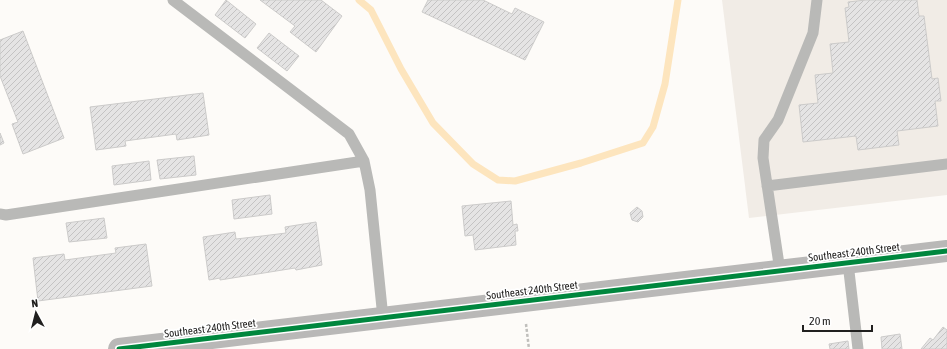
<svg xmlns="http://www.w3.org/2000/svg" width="947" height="349" viewBox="0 0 947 349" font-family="'Asap Condensed',sans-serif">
	<defs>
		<pattern id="building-hatch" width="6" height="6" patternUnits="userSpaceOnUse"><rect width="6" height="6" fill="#e5e4e4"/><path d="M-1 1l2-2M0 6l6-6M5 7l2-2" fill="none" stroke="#c4c3c3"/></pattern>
	</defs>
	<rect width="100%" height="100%" fill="#fdfbf8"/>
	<!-- built -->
	<path fill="#f1ece6" d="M722 0H947V195L749 218Z"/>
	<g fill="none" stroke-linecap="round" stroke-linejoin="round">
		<!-- stream -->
		<path stroke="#fde5be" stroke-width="7" d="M359 0 371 10 401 69 433 123 473 164 498 180 515 181 581 163 643 143 653 127 665 84 678 0"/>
	</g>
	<!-- building -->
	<path fill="url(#building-hatch)" stroke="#cccbca" d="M226 0 256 24 245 38 215 15Z
		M260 0H321L342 16 316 52 290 32 295 26Z
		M428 0H483L512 14 515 8 544 22 525 60 422 12Z
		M866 0H917L919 16H924L932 79 938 78 941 101H935L938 126 897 131 899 145 858 150 856 136 803 142 799 105 818 103 815 75 833 73 830 44 849 42 845 8 849 7 848 2Z
		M23 31 64 138 23 154 12 124 18 122 0 76V40Z
		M269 33 299 56 287 71 257 48Z
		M203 93 209 135 177 140 176 134 125 141 126 146 96 150 90 107Z
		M0 133 4 143 0 145Z
		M194 156 196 175 160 179 157 160Z
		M149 161 151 180 114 185 112 166Z
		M270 195 272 214 234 219 232 200Z
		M511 201 513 225 517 224 518 231H515L516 245 475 250 473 235 465 236 462 206Z
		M637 207 642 211 643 217 638 222 632 220 630 213Z
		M104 218 107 238 69 242 66 223Z
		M316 222 322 265 296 270 295 268 220 280V278L209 280 203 237 235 232 236 239 262 236 286 233 285 227Z
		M146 244 152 286 38 301 33 258 64 254 65 260 116 253 115 248Z
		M943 327 947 330V349H921L930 338 933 340Z
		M900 334 902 349H882L881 337Z
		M848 341 849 349H830L829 344Z"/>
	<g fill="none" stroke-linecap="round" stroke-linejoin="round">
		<!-- path -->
		<path stroke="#c0bfbc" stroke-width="2.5" stroke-dasharray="3 2" stroke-linecap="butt" d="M526 324 529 349"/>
		<!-- service -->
		<path stroke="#b9b9b7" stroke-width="11" d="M173 0 349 134 364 161 370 190 383 318
			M767 186 947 164
			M0 214 6 215 364 161
			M848 263 858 349
			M780 271 763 158 764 140 778 120 813 33 817 0"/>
		<!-- secondary -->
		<path stroke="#b9b8b7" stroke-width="22" d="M119 349 947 251"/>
		<!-- cycleway casing -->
		<g stroke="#fff" stroke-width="8">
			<path id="cycleway" d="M119 349 947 251"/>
		</g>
		<!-- cycleway -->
		<use href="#cycleway" stroke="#00873e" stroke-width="5"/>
	</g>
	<g text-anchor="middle" stroke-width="3.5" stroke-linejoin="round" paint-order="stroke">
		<!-- street labels -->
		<g font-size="11" fill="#21201f" stroke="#fff">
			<text transform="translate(854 252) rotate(-7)" y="4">Southeast 240th Street</text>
			<text transform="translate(532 290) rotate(-7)" y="4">Southeast 240th Street</text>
			<text transform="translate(210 328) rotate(-7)" y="4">Southeast 240th Street</text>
		</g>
	</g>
	<!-- north arrow -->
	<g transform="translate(36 313) rotate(353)" stroke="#ffffff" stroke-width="3" paint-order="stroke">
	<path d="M0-3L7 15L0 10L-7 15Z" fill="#21201f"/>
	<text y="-6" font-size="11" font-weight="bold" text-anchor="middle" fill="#21201f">N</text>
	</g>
	<!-- scale -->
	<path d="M803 325v6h69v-6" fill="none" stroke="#21201f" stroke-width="2"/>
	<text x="809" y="325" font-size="12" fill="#21201f" stroke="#ffffff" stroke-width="3" paint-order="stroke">20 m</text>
</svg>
